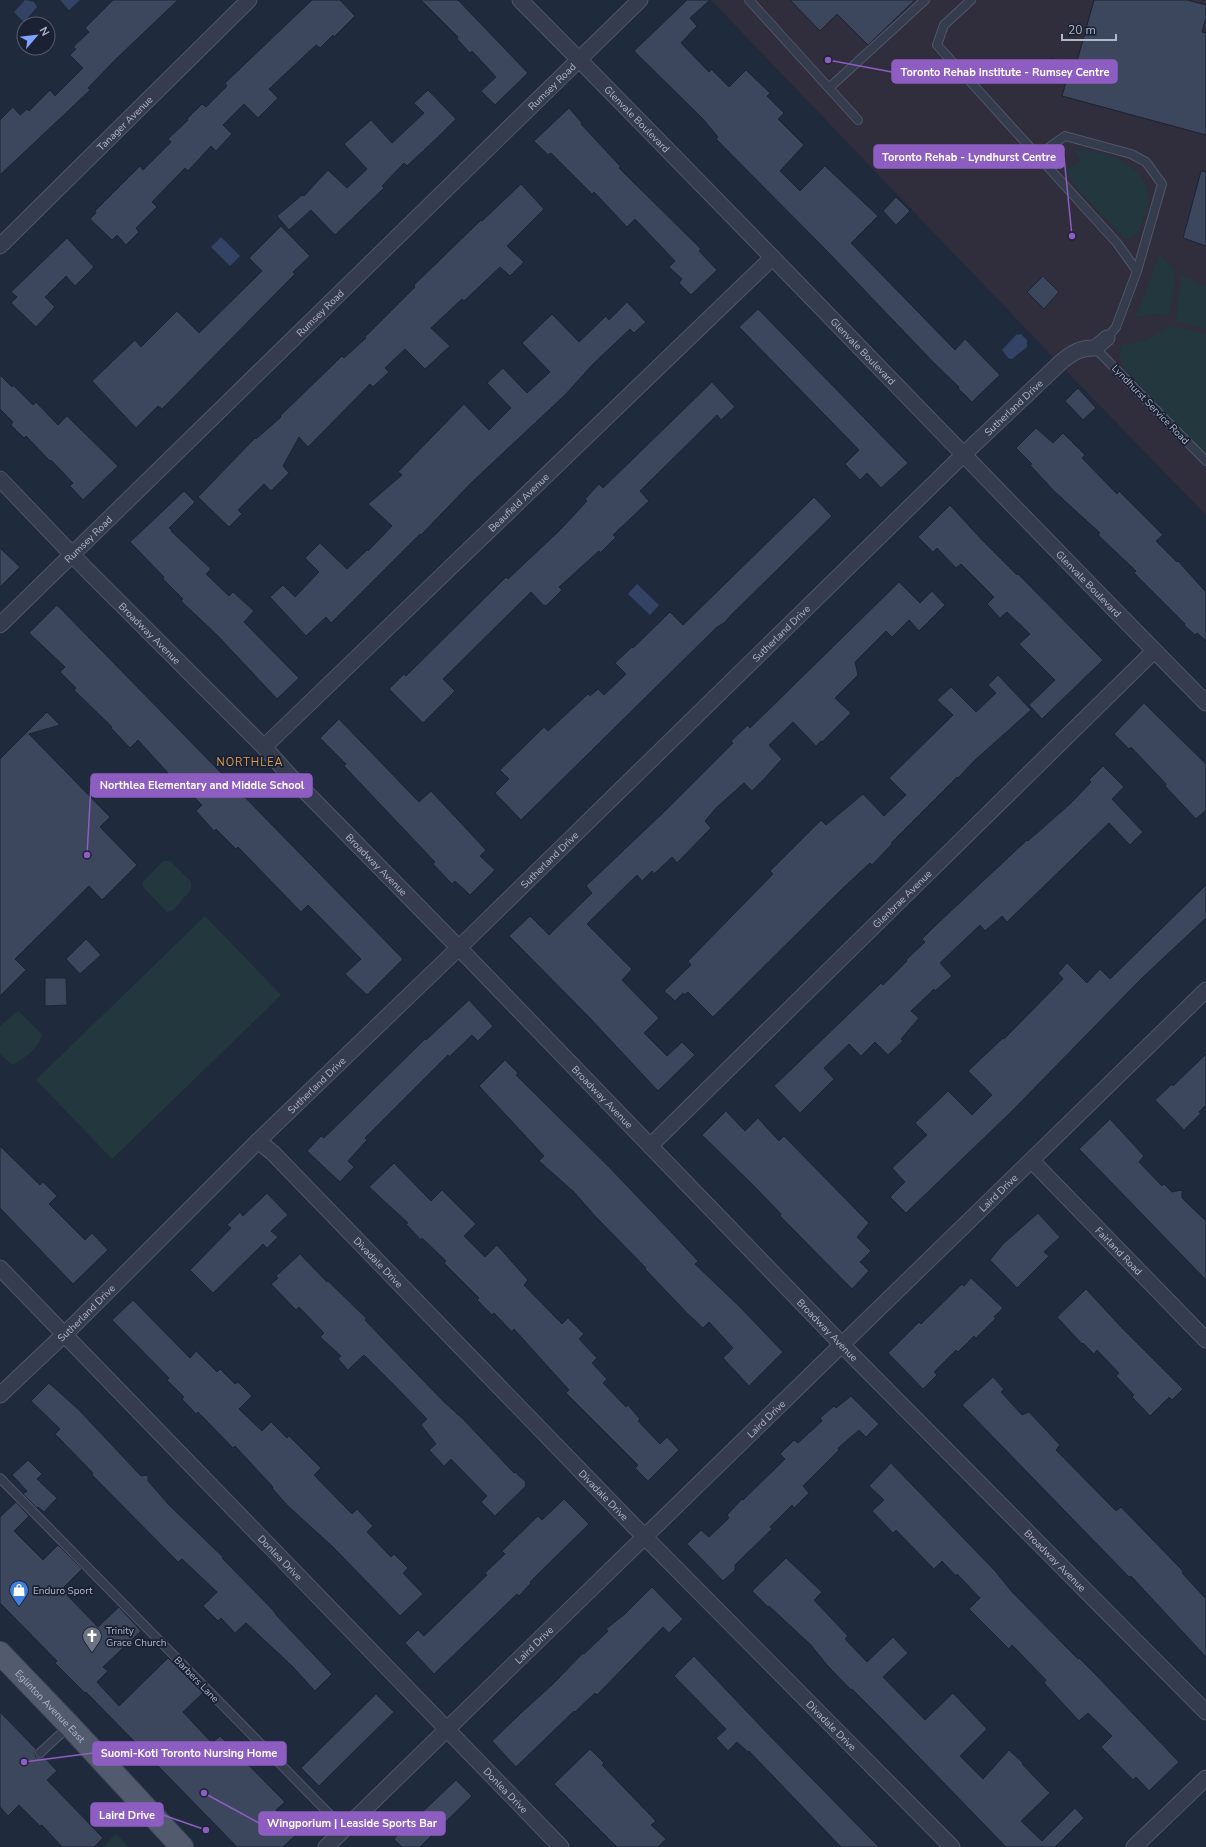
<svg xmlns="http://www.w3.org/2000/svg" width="1206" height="1847" viewBox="0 0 1206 1847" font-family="'Nunito Sans',sans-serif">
	<rect width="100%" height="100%" fill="#202a3d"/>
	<!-- medical -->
	<path fill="#302d3d" d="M711 0H1206V515L1049 353Z"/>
	<!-- green -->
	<path fill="#22383e" d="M1081 149C1105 152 1143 164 1148 192 1151 205 1142 223 1137 234L1131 238H1125L1075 186 1065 169 1077 164 1080 160 1074 150Z
		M1159 256H1162L1175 272 1170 315 1157 314 1137 317 1136 316Z
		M1181 275 1206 286V329L1176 321Z
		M1171 326 1206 334V456L1125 369 1120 360 1121 345 1144 341Z
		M163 861H170L191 882V890L173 910 167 912 143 887V882Z
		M205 916 281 995 112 1159 36 1080Z
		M18 1011 42 1034C40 1047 24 1059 12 1065L0 1054V1026Z
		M116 1834 129 1847H103Z"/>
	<!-- water -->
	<path fill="#324366" d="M25 0 34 2 37 7 24 22 14 12Z
		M60 0H80L69 10Z
		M221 237 240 256 230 266 211 247Z
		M1021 334 1027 340V347L1012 359 1008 358 1002 350 1016 335Z
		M637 584 659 605 650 615 628 594Z"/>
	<!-- building -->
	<path fill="#3c465d" stroke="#1c2334" d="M113 0H178L115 60 88 88 90 90 69 110 0 175V120L13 107 20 115 27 109 29 111 50 90 55 96 83 68 70 55 76 49 73 47 89 32 85 28Z
		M312 0H340L355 16 334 37 333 35 320 48 316 45 269 89 278 98 258 118 244 104 223 125 232 134 216 151 211 146 188 171 185 168 152 202 157 207 136 228 139 232 126 245 117 235 112 240 90 219 96 213 95 211 140 166 143 170 171 142 168 139 188 120 187 119 202 104 206 107 227 86 225 83Z
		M421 0H458L528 73 495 105 481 91 496 77 472 51 470 53 457 39 458 37Z
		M687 0H710L690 18 697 26 681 43 709 72 711 69 729 87 746 70 770 93 767 96 784 113 778 119 804 145 780 171 800 191 825 166 878 216 851 243 955 350 965 339 1000 375 972 402 958 388 959 387 933 362 828 252 716 139 718 137 703 119 634 51Z
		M790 0H915L868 45 837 14 820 31Z
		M1094 0H1187L1206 5V18L1202 32 1206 33V135L1062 96 1066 82 1046 76 1051 58 1076 65Z
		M428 90 456 119 438 137 407 166 404 163 382 186 384 188 335 235 311 210 289 230 277 216 302 195 304 196 328 170 347 188 367 169 344 144 371 120 392 143 424 113 414 103Z
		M569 108 582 123 581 124 621 167 619 168 701 249 699 251 717 270 691 295 679 283 682 279 669 267 675 261 635 219 627 227 594 192 592 194 551 153 548 155 534 141Z
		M1201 171 1206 172V246L1183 238Z
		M521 184 544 209 507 246 524 262 510 276 500 267 464 301 462 299 431 328 450 346 425 369 405 349 385 368 389 372 373 387 370 384 308 447 299 437 283 466 289 473 271 491 264 484 238 510 242 514 229 527 198 497 255 438 256 439 281 417 280 416 342 356 344 358 366 338 365 337 415 287 414 285 481 220 482 221Z
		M896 197 910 211 896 225 883 211Z
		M281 226 310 256 293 272 295 274 162 409 158 406 136 428 92 381 135 340 141 347 177 311 199 333 262 271 249 258Z
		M67 238 94 267 75 286 66 276 45 297 55 307 36 327 11 303 17 297 11 292Z
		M1043 276 1059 292 1044 309 1027 292Z
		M627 302 646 322 634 333 630 329 593 364 565 395 472 482 421 535 420 534 331 623 326 617 306 636 270 597 283 585 295 597 319 572 305 558 320 543 347 569 367 550 368 551 392 526 368 504 402 475 398 472 464 404 489 430 511 408 487 383 503 368 527 393 550 372 522 343 552 314 579 342 606 316 609 320Z
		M758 309 908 463 881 488 867 473 860 480 845 464 859 450 739 327Z
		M0 375 12 387 13 385 33 405 36 402 58 425 67 416 118 466 83 500 70 486 73 483 51 460 50 461 26 436 24 438 11 425 13 422 0 409Z
		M712 382 735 407 721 420 717 415 640 491 649 501 613 535 616 537 600 553 599 551 559 587 562 590 547 605 544 606 531 592 443 679 455 691 423 723 389 689 404 674 406 676 506 577 508 579 560 530 587 501 585 499 599 484 603 488Z
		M1078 388 1096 408 1083 420 1065 401Z
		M1036 428 1053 443 1063 433 1085 455 1082 458 1117 494 1119 491 1163 535 1156 541 1177 562 1178 561 1206 592V641L1197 633 1195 635 1184 625 1185 624 1134 573 1136 571 1098 535 1100 533 1054 491 1030 465 1032 464 1016 448Z
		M184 491 195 502 169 528 172 530 171 531 211 569 206 574 229 596 233 592 254 611 244 622 299 678 277 699 218 636 181 601 183 599 163 579 164 577 130 542Z
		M814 497 832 516 732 614 724 623 717 627 521 820 495 793 509 779 500 770 544 727 548 731 588 694 590 696 598 689 604 695 626 674 615 663 632 647 633 648 670 612 683 625Z
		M950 505 983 541 1017 575 1018 574 1103 660 1042 719 1029 705 1055 680 1019 644 1030 634 1007 612 1000 618 987 604 994 597 961 564 956 568 937 548 933 552 918 537Z
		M0 548 20 567 0 587Z
		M899 582 920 603 932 591 945 605 919 631 909 620 892 637 886 631 855 662 858 675 835 698 851 713 822 742 821 741 816 746 793 722 769 745 782 759 765 778 752 791 744 783 716 808 705 821 711 828 677 863 672 857 654 874 652 871 642 881 637 875 587 924 632 969 622 980 659 1018 644 1033 667 1056 682 1042 695 1055 658 1091 588 1016 509 936 530 916 549 935 592 893 586 886 666 810 733 743 731 741 748 725 750 728Z
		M57 605 403 959 367 995 345 974 361 959 308 905 301 912 238 847 236 849 216 829 214 831 196 811 202 805 180 783 178 784 138 740 130 748 111 728 112 727 74 690 76 688 60 672 65 667 29 633Z
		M998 675 1031 710 974 761 958 778 957 777 891 843 892 844 872 865 870 863 843 888 713 1017 688 992 684 995 683 993 675 1001 664 991 691 965 688 961 773 874 770 871 821 820 826 825 863 794 884 816 906 795 889 778 953 715 937 700 951 687 976 712 996 693 988 685Z
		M1144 703 1206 764V810L1196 819 1165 786 1166 784 1131 747 1129 749 1114 734Z
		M47 712 60 725 29 734 110 817 100 827 137 865 102 900 89 886 15 959 26 970 0 996V759Z
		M339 719 419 802 431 791 486 850 480 856 495 870 470 895 455 881 452 884 433 864 435 862 344 766 346 764 320 738Z
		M1103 766 1124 787 1112 799 1143 832 1130 845 1109 823 1007 922 1002 916 985 931 980 925 940 963 952 976 935 991 934 989 911 1011 919 1018 901 1039 903 1041 888 1055 875 1042 861 1056 849 1044 824 1068 834 1079 800 1113 774 1086 881 983 883 985 907 961 906 960 925 942 922 939 937 924 1027 840 1028 841 1071 803 1091 782 1089 780Z
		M1206 885V918L1141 979 1012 1111 906 1213 890 1197 905 1182 892 1168 927 1135 915 1123 948 1091 972 1115 992 1095 968 1071 1003 1038 1004 1039 1063 979 1058 973 1067 963 1087 983 1100 969 1110 979Z
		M86 939 101 955 80 974 66 959Z
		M45 978H66L67 1005 45 1006Z
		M469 1000 493 1026 478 1041 472 1035 449 1057 448 1055 365 1138 367 1140 348 1161 354 1167 340 1182 307 1151 321 1136 324 1138 425 1039 426 1040Z
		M1206 1054V1105L1199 1112 1201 1113 1184 1130 1155 1100 1172 1084 1173 1086Z
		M505 1060 518 1073 516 1075 610 1168 674 1235 698 1261 695 1264 740 1307 783 1352 749 1386 723 1358 733 1348 709 1322 703 1328 686 1312 645 1269 646 1268 595 1216 574 1192 539 1161 544 1156 479 1086Z
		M726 1111 745 1131 758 1118 779 1141 784 1136 869 1223 857 1237 871 1251 860 1262 869 1271 852 1289 780 1216 781 1214 755 1187 702 1135Z
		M1110 1119 1144 1156 1139 1162 1162 1186 1164 1184 1172 1192 1182 1190V1198L1206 1221V1280L1079 1149Z
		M0 1146 40 1185 43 1182 57 1196 49 1204 85 1240 92 1233 108 1250 73 1284 0 1208Z
		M394 1163 431 1201 442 1190 476 1224 464 1236 485 1257 497 1245 528 1280 524 1285 562 1324 568 1318 584 1334 579 1339 597 1358 592 1363 607 1379 603 1383 626 1407 628 1405 640 1419 638 1421 660 1444 667 1437 679 1450 648 1481 635 1468 638 1465 566 1393 569 1390 514 1329 512 1332 494 1313 492 1315 477 1300 479 1298 444 1263 446 1261 422 1238 421 1240 406 1224 408 1223 369 1187Z
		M267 1193 288 1215 271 1231 278 1237 267 1248 263 1244 213 1293 190 1270 231 1228 227 1225 240 1212 243 1216Z
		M1038 1213 1060 1237 1044 1252 1049 1256 1017 1288 990 1260 1003 1244Z
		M300 1254 327 1282 328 1281 367 1319 365 1320 386 1342 444 1402 463 1419 514 1473 515 1472 526 1482 525 1484 526 1486 495 1516 481 1502 487 1496 451 1459 444 1466 429 1450 436 1444 421 1425 427 1419 395 1386 364 1355 348 1370 338 1359 341 1356 320 1337 324 1333 299 1307 296 1310 271 1284 278 1278 276 1276Z
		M971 1278 1003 1308 994 1317 996 1318 976 1338 974 1336 958 1352 956 1350 934 1372 937 1375 923 1389 888 1353 919 1322 921 1324 962 1284 964 1286Z
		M1086 1289 1122 1328 1183 1389 1172 1400 1169 1397 1150 1416 1132 1397 1134 1395 1116 1376 1119 1373 1097 1350 1094 1354 1083 1343 1082 1344 1057 1317Z
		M133 1300 190 1358 196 1351 217 1372 220 1369 235 1384 238 1382 252 1396 239 1409 262 1431 271 1422 287 1438 289 1436 321 1468 314 1475 352 1514 357 1509 373 1526 367 1532 391 1557 394 1554 408 1568 403 1573 423 1594 400 1616 333 1547 288 1506 272 1488 273 1487 235 1446 233 1448 198 1412 196 1414 182 1399 184 1397 167 1380 169 1378 112 1320Z
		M993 1377 1004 1389 1001 1392 1022 1415 1029 1412 1060 1445 1056 1450 1116 1511 1121 1507 1182 1570 1183 1574 1206 1599V1657L1131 1576 1129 1577 962 1405Z
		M49 1383 79 1410 141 1476 148 1475V1481L169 1505 223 1557 222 1558 273 1610 277 1616 332 1674 315 1691 292 1666 246 1623 235 1633 221 1618 218 1621 203 1606 217 1592 182 1559 178 1562 92 1475 93 1473 55 1434 60 1429 31 1401Z
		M851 1396 879 1424 866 1437 859 1430 838 1448 839 1450 803 1486 809 1493 794 1508 792 1505 770 1527 772 1529 735 1565V1570L723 1581 687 1544 701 1530 709 1537 729 1518 727 1515 742 1499 743 1500 785 1459 780 1454 794 1440 798 1443 822 1421 820 1418 834 1406 836 1408Z
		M28 1460 42 1474 37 1479 57 1498 44 1512 38 1507 37 1508 23 1494 27 1491 12 1475Z
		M891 1463 996 1572 1012 1592 1078 1659 1079 1658 1096 1675 1179 1762 1149 1791 1136 1777 1133 1780 1101 1747 1112 1736 1088 1713 1079 1721 1044 1683 1046 1680 1012 1645 1009 1649 969 1609 980 1598 957 1574 956 1576 942 1561 934 1569 896 1530 893 1533 872 1511 884 1500 869 1486Z
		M564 1499 589 1524 530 1582 531 1583 519 1596 517 1594 434 1674 405 1643 418 1630 424 1636 487 1575 485 1573 505 1554 502 1551 538 1516 542 1520Z
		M16 1502 29 1516 14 1531 43 1560 58 1545 82 1569 64 1587 70 1593 67 1595 98 1627 119 1607 141 1631 103 1667 108 1671 97 1682 119 1706 168 1658 203 1693 183 1712 212 1743 220 1736 285 1802 276 1810 298 1833 283 1847H237L86 1692 85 1693 55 1663 57 1661 0 1603V1517Z
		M786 1558 822 1592 814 1600 848 1636 845 1639 867 1662 893 1637 908 1653 883 1677 925 1720 953 1693 987 1729 960 1756 983 1779 1009 1750 1023 1763 1022 1764 1050 1793 1021 1821 1042 1841 1075 1808 1084 1818 1055 1847H1006L881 1718 852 1689 851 1690 827 1665 811 1645 769 1606 768 1607 752 1591Z
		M652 1587 683 1619 669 1633 663 1627 597 1695 595 1693 575 1712 574 1711 516 1767 492 1741 521 1713 553 1684 583 1653 584 1654 608 1631 606 1629 625 1614Z
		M694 1656 767 1733 879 1847H841L749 1751 748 1752 737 1742 728 1751 716 1738 726 1729 674 1676Z
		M376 1694 394 1712 319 1786 301 1768Z
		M0 1712 36 1749 35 1754 36 1757 41 1758 44 1757 57 1771 47 1780 103 1838 94 1847H62L42 1825 40 1826 19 1805 8 1816 0 1807Z
		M590 1749 604 1763 602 1765 656 1821 651 1825 666 1839 658 1847H617L554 1784Z
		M456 1780 472 1796 420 1847H402L394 1839Z"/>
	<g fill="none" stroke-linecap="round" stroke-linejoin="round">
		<!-- service casing -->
		<g stroke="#4f5768" stroke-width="10">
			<path id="service" d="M749 0 858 120
				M971 0 944 25 937 45 1117 243 1137 271
				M829 88 925 0
				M1038 155 1065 136 1131 154 1146 162 1162 184 1137 271 1116 327 1107 338
				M1095 348 1206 461
				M0 1478 344 1829
				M40 1753 69 1726"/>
		</g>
		<!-- minor casing -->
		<g stroke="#4f5768" stroke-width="17">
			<g id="minor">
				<path id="s1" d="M520 0C751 232 976 470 1206 703"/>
				<path id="s2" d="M0 246 249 0"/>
				<path id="s3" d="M0 479 86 569 264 747 291 777 459 948 854 1357 1206 1712"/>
				<path id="s4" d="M0 625 640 0"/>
				<path id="s5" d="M264 747 772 258"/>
				<path id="s6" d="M258 1141 273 1153 632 1524 952 1847"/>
				<path id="s7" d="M650 1146 1154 651"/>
				<path id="s8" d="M1032 1161 1206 1340"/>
				<path id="s9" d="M0 1268 561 1847"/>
				<path id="s10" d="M0 1395 74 1325 258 1141 471 936 963 455 1061 362C1072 353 1081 347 1095 348L1107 338"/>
				<path id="s11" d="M326 1847 1206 990"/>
				<path d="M1134 1847 1206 1778"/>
			</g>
		</g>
		<!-- primary casing -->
		<g stroke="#3e4556" stroke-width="24">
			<g id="primary">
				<path id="s12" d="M0 1653 70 1726 182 1847"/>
			</g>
		</g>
		<!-- service -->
		<use href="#service" stroke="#343c4d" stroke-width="8"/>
		<!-- minor -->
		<use href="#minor" stroke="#343c4d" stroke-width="15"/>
		<!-- primary -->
		<use href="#primary" stroke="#525b6d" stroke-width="22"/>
	</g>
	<!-- icons -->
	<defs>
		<g id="shop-pin" transform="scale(1)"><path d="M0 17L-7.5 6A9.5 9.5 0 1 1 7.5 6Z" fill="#3f7fe0" stroke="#1a2132"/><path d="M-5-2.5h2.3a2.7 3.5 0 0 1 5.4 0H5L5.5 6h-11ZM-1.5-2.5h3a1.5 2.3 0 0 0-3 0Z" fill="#fff"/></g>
		<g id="church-pin" transform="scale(1)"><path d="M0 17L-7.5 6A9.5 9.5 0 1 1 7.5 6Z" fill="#6b7280" stroke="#1a2132"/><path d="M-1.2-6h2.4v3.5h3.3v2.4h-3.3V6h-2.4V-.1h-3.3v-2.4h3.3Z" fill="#fff"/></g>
	</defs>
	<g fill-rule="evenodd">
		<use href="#shop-pin" x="19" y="1590"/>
		<use href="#church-pin" x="92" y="1636"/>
	</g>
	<g text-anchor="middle" stroke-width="3.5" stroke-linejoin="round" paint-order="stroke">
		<!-- street labels -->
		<g font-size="10" fill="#afb7c9" stroke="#1a2132">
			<text dy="4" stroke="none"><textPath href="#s4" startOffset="771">Rumsey Road</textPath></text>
			<text dy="4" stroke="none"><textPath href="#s1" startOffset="167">Glenvale Boulevard</textPath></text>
			<text dy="4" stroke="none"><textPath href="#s2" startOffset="175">Tanager Avenue</textPath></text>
			<text dy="4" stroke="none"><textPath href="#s4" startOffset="447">Rumsey Road</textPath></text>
			<text dy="4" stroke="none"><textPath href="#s1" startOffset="491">Glenvale Boulevard</textPath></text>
			<text transform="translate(1151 404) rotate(46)" y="4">Lyndhurst Service Road</text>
			<text dy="4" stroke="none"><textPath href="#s10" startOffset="1415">Sutherland Drive</textPath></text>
			<text dy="4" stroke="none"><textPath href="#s5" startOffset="353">Beaufield Avenue</textPath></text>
			<text dy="4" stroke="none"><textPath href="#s4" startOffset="123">Rumsey Road</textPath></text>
			<text dy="4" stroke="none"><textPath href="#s1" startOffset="815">Glenvale Boulevard</textPath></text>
			<text dy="4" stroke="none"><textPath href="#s3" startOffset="215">Broadway Avenue</textPath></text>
			<text dy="4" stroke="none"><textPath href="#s10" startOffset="1091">Sutherland Drive</textPath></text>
			<text dy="4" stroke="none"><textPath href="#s10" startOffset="767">Sutherland Drive</textPath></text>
			<text dy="4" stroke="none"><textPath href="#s3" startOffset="539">Broadway Avenue</textPath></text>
			<text dy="4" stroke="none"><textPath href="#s7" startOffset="353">Glenbrae Avenue</textPath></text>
			<text dy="4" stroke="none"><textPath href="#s10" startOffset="443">Sutherland Drive</textPath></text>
			<text dy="4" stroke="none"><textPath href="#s3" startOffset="863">Broadway Avenue</textPath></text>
			<text dy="4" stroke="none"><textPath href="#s11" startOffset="938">Laird Drive</textPath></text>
			<text dy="4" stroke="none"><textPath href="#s8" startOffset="125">Fairland Road</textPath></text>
			<text dy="4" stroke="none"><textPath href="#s6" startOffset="171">Divadale Drive</textPath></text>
			<text dy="4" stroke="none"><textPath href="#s10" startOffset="119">Sutherland Drive</textPath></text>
			<text dy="4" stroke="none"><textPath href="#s3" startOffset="1187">Broadway Avenue</textPath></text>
			<text dy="4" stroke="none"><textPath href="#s11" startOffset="614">Laird Drive</textPath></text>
			<text dy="4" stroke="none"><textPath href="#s6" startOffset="495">Divadale Drive</textPath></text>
			<text dy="4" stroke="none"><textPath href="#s9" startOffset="403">Donlea Drive</textPath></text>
			<text dy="4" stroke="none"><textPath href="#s3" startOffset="1511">Broadway Avenue</textPath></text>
			<text dy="4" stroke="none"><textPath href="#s11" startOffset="290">Laird Drive</textPath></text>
			<text transform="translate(197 1679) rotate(46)" y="4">Barbers Lane</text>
			<text dy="4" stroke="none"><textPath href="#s12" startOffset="73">Eglinton Avenue East</textPath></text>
			<text dy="4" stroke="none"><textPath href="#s6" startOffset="819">Divadale Drive</textPath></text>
			<text dy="4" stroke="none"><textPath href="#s9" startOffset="727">Donlea Drive</textPath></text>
		</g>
		<!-- poi labels -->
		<g font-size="10" fill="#afb7c9" stroke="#1a2132" text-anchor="start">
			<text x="33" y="1594">Enduro Sport</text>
			<text x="106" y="1634">Trinity<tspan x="106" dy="12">Grace Church</tspan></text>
		</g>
		<!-- neighbourhood labels -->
		<g font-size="11" letter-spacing="1" fill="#dd9d56" stroke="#1a2132">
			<text x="250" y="766">NORTHLEA</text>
		</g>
	</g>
	<!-- callouts -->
	<path fill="none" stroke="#8d5dc2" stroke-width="1.5" d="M828 60L892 72M1072 236L1064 157M87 855L91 785M24 1762L93 1753M206 1830L163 1815M204 1793L259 1823"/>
	<g fill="#8d5dc2" stroke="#1a2132" stroke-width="1.5">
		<circle cx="828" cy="60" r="4"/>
		<circle cx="1072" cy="236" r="4"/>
		<circle cx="87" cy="855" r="4"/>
		<circle cx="24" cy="1762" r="4"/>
		<circle cx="206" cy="1830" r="4"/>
		<circle cx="204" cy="1793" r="4"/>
	</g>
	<g fill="#8d5dc2" stroke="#8d5dc2" stroke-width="1.5">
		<rect x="892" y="60" width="225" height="23" rx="4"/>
		<rect x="874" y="145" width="190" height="23" rx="4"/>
		<rect x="91" y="774" width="221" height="23" rx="4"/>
		<rect x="93" y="1742" width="193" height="23" rx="4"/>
		<rect x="91" y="1803" width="72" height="23" rx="4"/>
		<rect x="259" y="1812" width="186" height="23" rx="4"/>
	</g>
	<g font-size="11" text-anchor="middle" font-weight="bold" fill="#fff">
		<text x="1005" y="76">Toronto Rehab Institute - Rumsey Centre</text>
		<text x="969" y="161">Toronto Rehab - Lyndhurst Centre</text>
		<text x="202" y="789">Northlea Elementary and Middle School</text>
		<text x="189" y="1757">Suomi-Koti Toronto Nursing Home</text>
		<text x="127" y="1819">Laird Drive</text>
		<text x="352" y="1827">Wingporium | Leaside Sports Bar</text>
	</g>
	<!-- north arrow -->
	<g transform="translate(36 36) rotate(62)"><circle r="19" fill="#1a2132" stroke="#565d6e"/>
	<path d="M0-3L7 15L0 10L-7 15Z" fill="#7ea4ff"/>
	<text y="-6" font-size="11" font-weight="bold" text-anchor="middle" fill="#afb7c9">N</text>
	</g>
	<!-- scale -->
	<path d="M1062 34v6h54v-6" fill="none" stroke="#afb7c9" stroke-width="2"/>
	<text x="1068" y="34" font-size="12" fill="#afb7c9" stroke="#1a2132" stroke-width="3" paint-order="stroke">20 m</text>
</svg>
